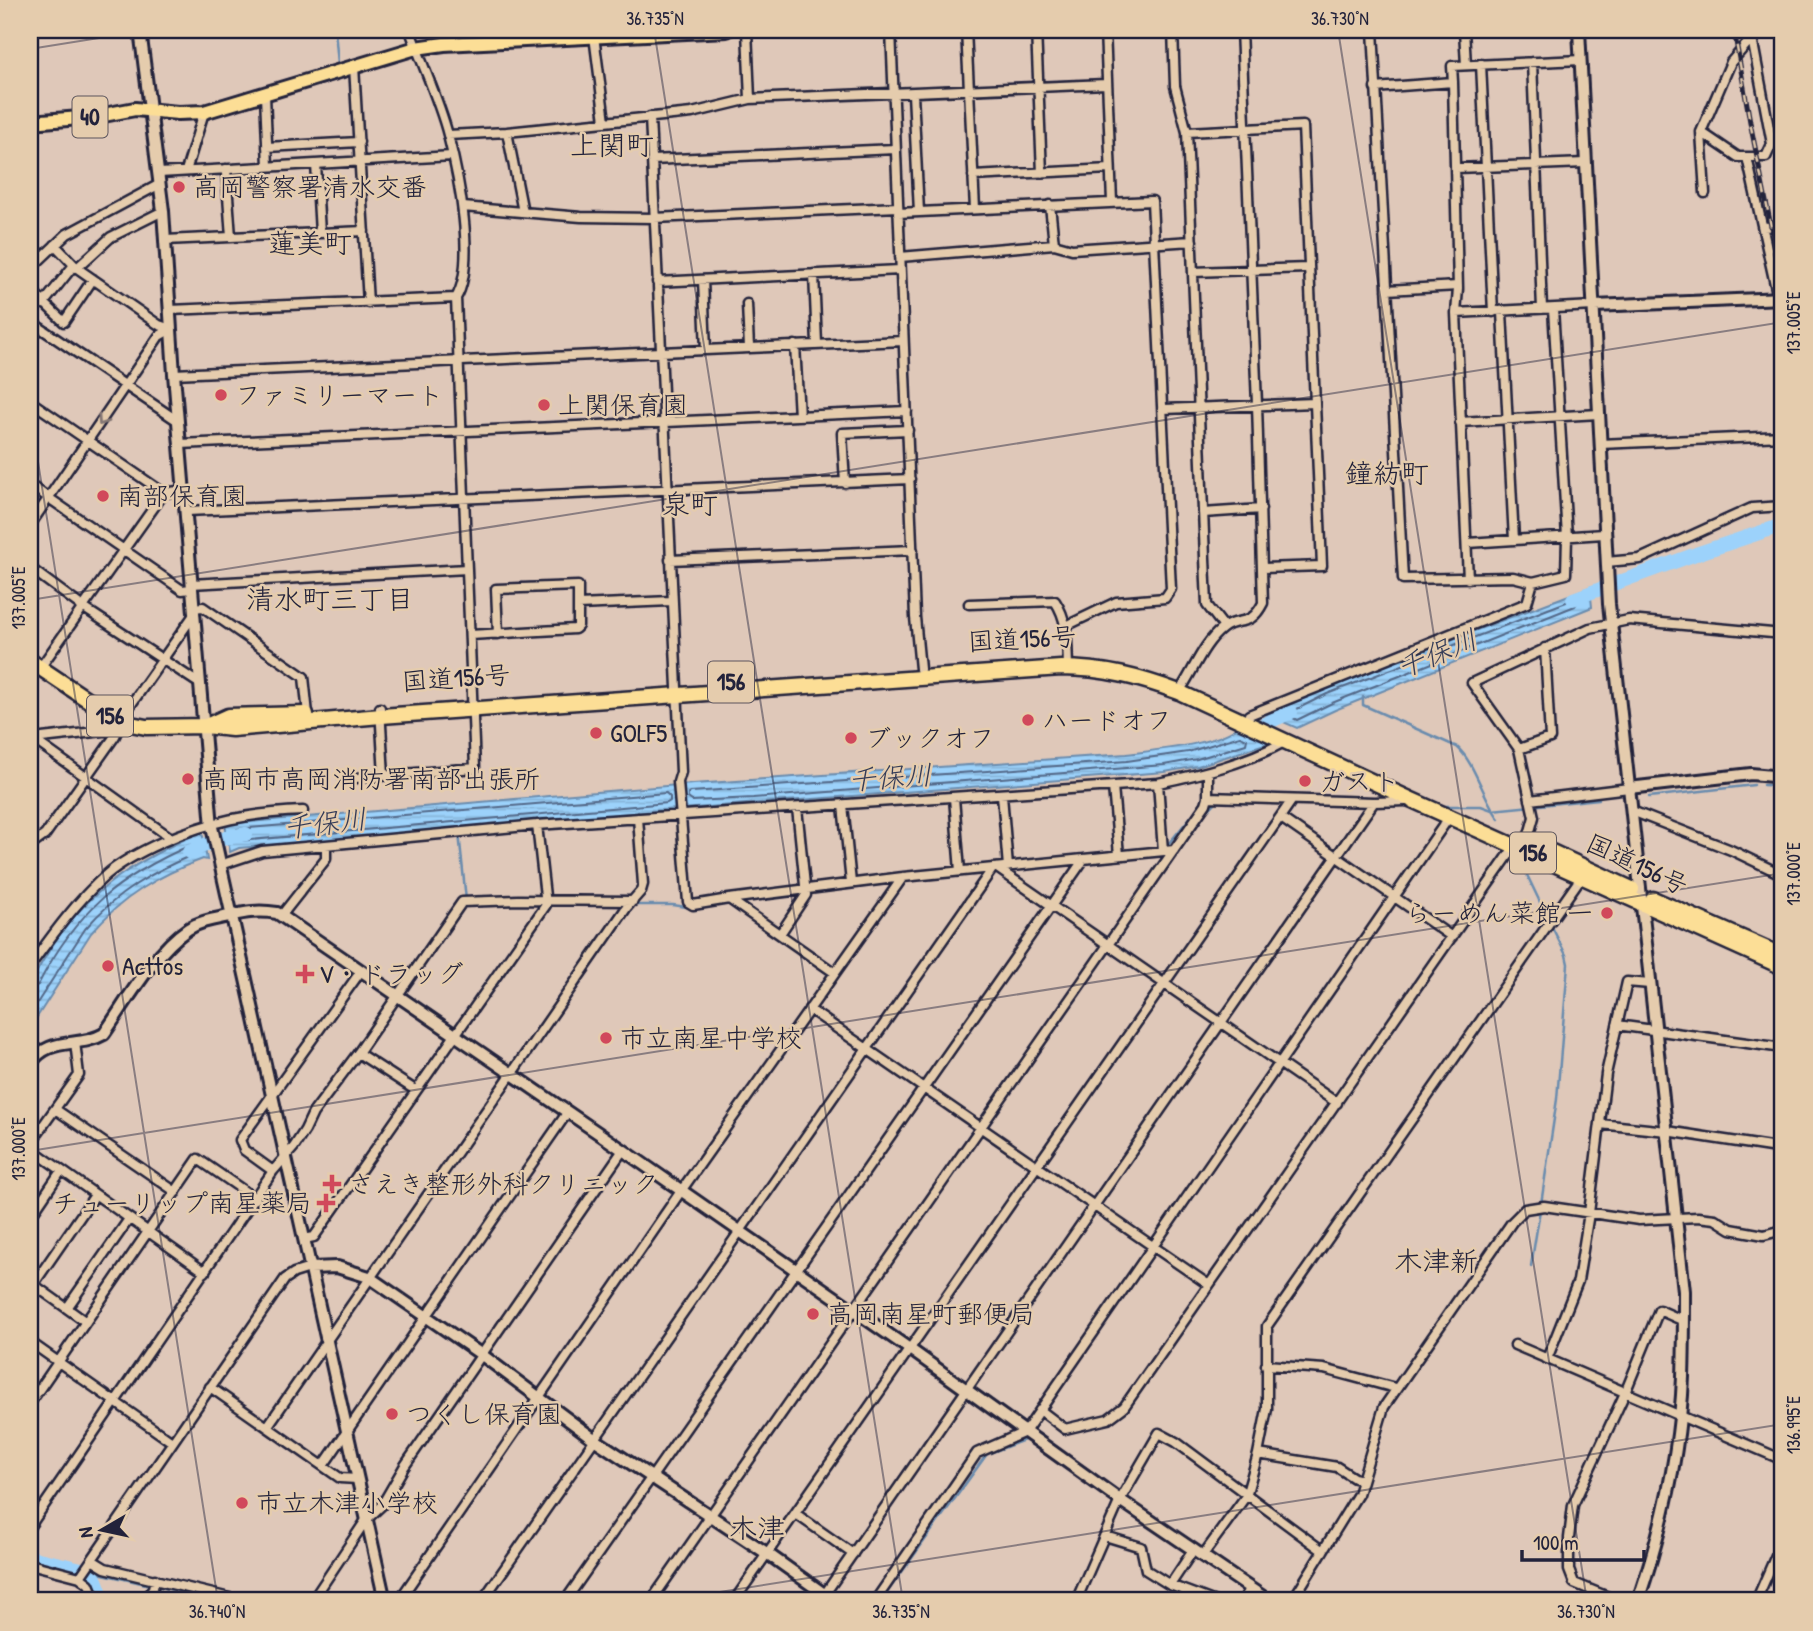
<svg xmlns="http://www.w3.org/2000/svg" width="1813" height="1631" viewBox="0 0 1813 1631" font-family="'Patrick Hand','Klee One',sans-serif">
	<defs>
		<pattern id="water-rules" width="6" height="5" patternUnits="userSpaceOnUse" patternTransform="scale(1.75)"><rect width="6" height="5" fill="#9cd2fb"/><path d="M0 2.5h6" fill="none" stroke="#86b4d8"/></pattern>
	</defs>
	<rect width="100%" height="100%" fill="#dfc8b9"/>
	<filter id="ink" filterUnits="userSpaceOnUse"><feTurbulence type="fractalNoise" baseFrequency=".0143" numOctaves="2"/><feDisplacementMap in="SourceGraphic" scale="14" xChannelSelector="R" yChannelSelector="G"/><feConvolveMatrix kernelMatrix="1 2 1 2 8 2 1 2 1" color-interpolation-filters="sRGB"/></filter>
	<g filter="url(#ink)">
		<!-- water -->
		<path fill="url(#water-rules)" stroke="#6b8cae" stroke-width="2" d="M1590 587 1592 607 1335 710 1297 728 1265 714 1274 712 1324 688Z
			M1238 727 1271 742 1198 766 1165 772 682 809 680 785 1126 754C1156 750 1215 745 1238 727Z
			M677 785 678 809 239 848 230 852 225 824Z
			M202 831 207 860 203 859C159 875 122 897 91 933L30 1028C30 1015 27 997 31 985 36 970 46 956 54 943 93 885 141 859 202 831Z"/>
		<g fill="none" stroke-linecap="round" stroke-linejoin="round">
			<!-- shore -->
			<path stroke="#536888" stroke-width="2" d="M1574 599 1578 602 1575 606 1332 703 1297 720 1289 716 1291 712 1327 694Z
				M1240 736 1247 739 1246 744 1197 759 1164 765 753 798 692 801 688 798V794L691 792 1127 761 1188 752Z
				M666 793 670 797V801L667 803 239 841 235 840 234 833 237 829Z
				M30 988 38 985C76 911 118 877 193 844H197V853C153 871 116 893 85 929L30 1014"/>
			<!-- stream -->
			<path stroke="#6b8cae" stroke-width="2.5" d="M335 30 338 64
				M1363 697V705L1457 747C1475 763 1483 798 1499 819
				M1763 785 1783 786
				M1649 797 1754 785
				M1265 803 1286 804
				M1293 804 1352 805
				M1387 805 1408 806
				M1440 806H1481L1492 810 1599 799
				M1206 809H1209L1217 801
				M459 833 466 900
				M1165 848 1197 809H1199
				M1518 856 1548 919
				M1130 858 1161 854
				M821 891 897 882
				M633 905H673L693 908
				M1541 1204 1557 1099 1568 964 1566 955 1551 925
				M1531 1266 1540 1210
				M90 1571 150 1585
				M156 1586 218 1601
				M881 1601 987 1454 1027 1439"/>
			<!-- river -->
			<path stroke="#9cd2fb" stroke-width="14" d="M1573 599 1696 554 1783 525
				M1249 731 1291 712
				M189 852 219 839 246 834
				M30 1557 90 1571 96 1580 104 1601"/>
			<!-- street casing -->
			<g stroke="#22223b" stroke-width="13">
				<path id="street" d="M747 30 750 99
					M891 30 915 617 920 669
					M966 30 975 209
					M1036 30 1042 173
					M1105 30 1112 202
					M1173 30 1175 86 1187 132 1207 605 1224 627
					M1373 30 1403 579 1513 577 1533 582 1566 574 1567 537 1553 309
					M1464 30 1466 65
					M594 36 605 121
					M1532 62 1542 309
					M1481 64 1493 312
					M354 66 368 303
					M1453 82 1458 289 1456 313 1468 579
					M1375 88 1453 82 1452 66 1581 60
					M913 94 919 212
					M265 95 268 166
					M650 117 681 772 678 782 688 902 693 905 729 899 835 973
					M507 132 523 212
					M1187 132 1303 126 1322 566 1263 568
					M1701 132 1738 157H1766L1772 144 1752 38
					M448 135 507 132 692 113 750 99 1106 84
					M267 147 359 142
					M1747 157 1778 298
					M652 160 895 149
					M1456 168 1585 163
					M186 171 204 112
					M159 173 452 156
					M973 176 1110 169
					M1705 193 1701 132 1731 62 1752 38 1751 30
					M1050 205 1054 244
					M463 207 581 217 654 218 898 207
					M898 213 1152 201 1171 589 1165 598 1116 602 1066 626
					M1763 227 1783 226
					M320 233 364 231
					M231 237 320 233 316 164
					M165 240 231 237 226 169
					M55 245 77 268 159 325 171 329
					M900 257 1054 244 1072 249 1192 241
					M77 268 111 237 163 211
					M30 269 67 234 160 184
					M1193 272 1308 268
					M814 274 817 344
					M703 280 706 350
					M657 282 900 270
					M30 289 64 322 93 279
					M1387 290 1458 286
					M43 304 74 265
					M747 304 749 348
					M170 310 456 298
					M30 312 40 301
					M1502 312 1514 540
					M1456 313 1594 306
					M30 321 178 421
					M795 345 799 416
					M174 374 903 341
					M30 401 164 493 184 490
					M1164 409 1315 403
					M1460 422 1599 414
					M180 444 907 411
					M1600 444 1783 436
					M845 483 842 433 908 430
					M30 485 182 590 191 589
					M187 511 910 479
					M1203 513 1261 509
					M30 525 159 336 171 329
					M1468 543 1604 534
					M670 560 913 550
					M1606 562 1640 559 1752 508 1783 506
					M30 568 84 608 200 684
					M191 584 467 569
					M969 604 1055 601C1069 622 1067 644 1068 668
					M193 608 203 607 304 677 308 714
					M498 634 496 589 578 586V605
					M470 635 575 629 578 626V605L671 601
					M40 668 164 493
					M1179 692C1193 672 1203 643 1223 628 1239 616 1250 629 1263 603L1257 404 1241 30
					M380 708 384 776
					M1249 715 1527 603 1533 582
					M30 737 171 838
					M33 739 104 731 113 717
					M1519 749 1550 738 1545 648
					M344 779 475 768 456 298C477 263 458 174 448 135 439 100 422 65 410 30
					M1158 783 1163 851
					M1113 787 1119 855
					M1002 795 1008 867
					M1208 797 1374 802 1406 801
					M954 798 960 871
					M1530 800 1629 788
					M843 805 851 883
					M1632 811 1731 850 1783 875
					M1281 818 1452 937
					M1527 842 1534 817 1519 749 1472 683 1590 628 1629 620 1783 634
					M30 846 45 835 115 736 125 713 193 616
					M220 865 262 851 537 825 1158 783C1202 774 1246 763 1286 741
					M997 868 1337 1103
					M729 899 903 877 1174 850
					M281 916 326 859V846
					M780 934 806 895 797 808
					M30 966C53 934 77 901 106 875 122 861 142 851 162 842 210 821 250 813 303 811
					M809 1009 1209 1285
					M1617 1025 1783 1048
					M358 1053 415 1090
					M55 1109 176 1192
					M1600 1124 1667 1131 1783 1149
					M30 1144 79 1075 75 1042
					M30 1148 205 1272
					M273 1171 244 1150 240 1140 361 971
					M30 1217 61 1171
					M304 1239 314 1237 546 905 537 825
					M30 1282 86 1322
					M33 1285 95 1195
					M67 1308 129 1219
					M30 1342 172 1442
					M1515 1345 1783 1460
					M1547 1359 1578 1281 1589 1213 1606 1074 1627 982 1650 984
					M1266 1365 1324 1369 1395 1388
					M210 1387 340 1478 357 1479
					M30 1403 198 1159 256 1199
					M1040 1410 1065 1429 1108 1419 1124 1407 1515 846
					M267 1427 627 907 641 891 643 884 638 818
					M1258 1454 1337 1467 1354 1478 1362 1480
					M323 1466 567 1113
					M796 1514 853 1554
					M30 1526 273 1171 294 1147 305 1130 313 1113 358 1053 462 902 518 900 633 901
					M1105 1536 1141 1547 1146 1570 1170 1585 1213 1601
					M1203 1555 1246 1496 1258 1454 1267 1409V1326L1582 876
					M92 1560 105 1568 242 1601
					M30 1564 80 1577 89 1584 96 1601
					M80 1577 285 1279 294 1273 310 1268
					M1170 1585 1194 1549
					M144 1601 153 1588 155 1579
					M312 1601 366 1520 382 1505 404 1467 623 1150
					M385 1601 400 1599 681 1191 903 877
					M482 1601 993 868
					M565 1601 1084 859
					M651 1601 1206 804 1208 797V773
					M734 1601 1292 800
					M820 1601 1374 802
					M875 1601 977 1453 1025 1432 1450 816
					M1076 1601 1120 1500 1159 1433 1176 1442 1323 1551
					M1242 1601 1251 1589
					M1292 1601 1358 1494 1384 1407 1512 1222 1525 1209 1544 1206 1639 1220 1698 1217 1715 1219 1731 1229 1764 1235 1783 1230
					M1618 1601 1574 1583 1569 1570V1538L1573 1505 1625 1393 1659 1310 1684 1321
					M1756 1601 1783 1539"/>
			</g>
			<!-- secondary casing -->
			<g stroke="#22223b" stroke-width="16">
				<path id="secondary" d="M140 30 163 211 174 374 212 827 385 1601
					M1579 30 1609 604 1684 1291C1684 1320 1684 1348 1683 1377 1680 1453 1662 1529 1638 1601
					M1594 306 1783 298
					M1629 788 1751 774 1783 777
					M30 1064C49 1035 78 1049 104 1034 127 1001 154 952 188 929 200 921 215 919 229 916 246 912 259 910 277 913L623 1150 911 1350 1120 1500 1269 1601
					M310 1268 337 1267 369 1277 482 1355 594 1439 768 1554 834 1601"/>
			</g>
			<!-- primary casing -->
			<g stroke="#22223b" stroke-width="18">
				<path id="primary" d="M30 122 93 117 135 109 178 113 204 112 416 48 444 44 727 30"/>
			</g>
			<!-- highway casing -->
			<g stroke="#22223b" stroke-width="19">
				<path id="highway" d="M30 661 121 722 146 727 205 726 232 729 381 716 1061 668C1103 668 1139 677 1179 692L1412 800 1783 967
					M206 726 228 716 306 714
					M1552 852 1632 889
					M1653 899 1783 956"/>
			</g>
			<!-- street -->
			<use href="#street" stroke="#e5ccad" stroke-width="8"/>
			<!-- secondary -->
			<use href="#secondary" stroke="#e5ccad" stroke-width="10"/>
			<!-- primary -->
			<use href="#primary" stroke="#fcde96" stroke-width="12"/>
			<!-- highway -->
			<use href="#highway" stroke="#fcde96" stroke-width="14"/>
			<!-- rail casing -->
			<g stroke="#22223b" stroke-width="5">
				<path id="rail" d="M1734 30 1750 122 1783 286"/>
			</g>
			<!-- rail -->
			<use href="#rail" stroke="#e5ccad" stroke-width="2.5" stroke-dasharray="8" stroke-linecap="butt"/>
		</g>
		<!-- one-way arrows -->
		<defs><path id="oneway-chevron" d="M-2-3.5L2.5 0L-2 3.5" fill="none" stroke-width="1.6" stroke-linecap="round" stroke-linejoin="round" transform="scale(1.75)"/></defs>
		<use stroke="#847774" href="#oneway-chevron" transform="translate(102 421) rotate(124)"/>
	</g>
	<!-- ticks -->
	<path fill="none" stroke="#22223b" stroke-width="2" stroke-opacity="0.45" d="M654 30 903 1601M1338 30 1587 1601M30 49 149 30M30 411 218 1601M30 600 1783 322M30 1151 1783 873M663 1601 1783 1424"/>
	<!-- markers -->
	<g fill="#d1495b" stroke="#e5ccad" stroke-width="2.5">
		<circle cx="179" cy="187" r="7"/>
		<circle cx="221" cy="395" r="7"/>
		<circle cx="544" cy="405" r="7"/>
		<circle cx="103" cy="496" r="7"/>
		<circle cx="1028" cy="720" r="7"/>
		<circle cx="596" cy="733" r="7"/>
		<circle cx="851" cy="738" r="7"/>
		<circle cx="188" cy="779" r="7"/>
		<circle cx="1305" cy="781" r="7"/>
		<circle cx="1607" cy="913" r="7"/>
		<circle cx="108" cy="966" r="7"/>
		<path d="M301.5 963.5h7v7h7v7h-7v7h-7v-7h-7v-7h7z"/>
		<circle cx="606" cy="1038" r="7"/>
		<path d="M328.5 1173.5h7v7h7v7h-7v7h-7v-7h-7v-7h7z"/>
		<path d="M322.5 1192.5h7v7h7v7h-7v7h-7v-7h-7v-7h7z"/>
		<circle cx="813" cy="1314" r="7"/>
		<circle cx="392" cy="1414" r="7"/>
		<circle cx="242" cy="1503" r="7"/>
	</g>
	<g text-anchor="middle" stroke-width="5" stroke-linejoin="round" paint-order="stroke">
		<!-- shield labels -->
		<g fill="#e5ccad" stroke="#5c555d" stroke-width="2">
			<rect x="72.5" y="96.5" width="35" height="41" rx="5"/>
			<rect x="708" y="661.5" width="46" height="41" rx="5"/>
			<rect x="87" y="695.5" width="46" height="41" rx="5"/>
			<rect x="1510" y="832.5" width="46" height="41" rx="5"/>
		</g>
		<g font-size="24" font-weight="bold" fill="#22223b">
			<text x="90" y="125">40</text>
			<text x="731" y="690">156</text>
			<text x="110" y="724">156</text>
			<text x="1533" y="861">156</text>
		</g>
		<!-- poi labels -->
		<g font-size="26" fill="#22223b" stroke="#e5ccad" text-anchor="start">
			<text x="193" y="196">高岡警察署清水交番</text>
			<text x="235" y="404">ファミリーマート</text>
			<text x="558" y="414">上関保育園</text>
			<text x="117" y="505">南部保育園</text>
			<text x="1042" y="729">ハードオフ</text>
			<text x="610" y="742">GOLF5</text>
			<text x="865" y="747">ブックオフ</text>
			<text x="202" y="788">高岡市高岡消防署南部出張所</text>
			<text x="1319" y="790">ガスト</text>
			<text x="1593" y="922" text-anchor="end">らーめん菜館 一</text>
			<text x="122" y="975">Acttos</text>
			<text x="319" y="983">V・ドラッグ</text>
			<text x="620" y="1047">市立南星中学校</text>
			<text x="348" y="1193">さえき整形外科クリニック</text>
			<text x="312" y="1212" text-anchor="end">チューリップ南星薬局</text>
			<text x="827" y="1323">高岡南星町郵便局</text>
			<text x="406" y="1423">つくし保育園</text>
			<text x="256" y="1512">市立木津小学校</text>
		</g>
		<!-- street labels -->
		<g font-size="26" fill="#22223b" stroke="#e5ccad">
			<text transform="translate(1022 639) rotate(-3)" y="9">国道156号</text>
			<text transform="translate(456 678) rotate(-4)" y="9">国道156号</text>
			<text transform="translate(1637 864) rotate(25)" y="9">国道156号</text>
		</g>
		<!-- neighbourhood labels -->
		<g font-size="28" fill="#22223b" stroke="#e5ccad">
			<text x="612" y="155">上関町</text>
			<text x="310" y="253">蓮美町</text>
			<text x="1387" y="483">鐘紡町</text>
			<text x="690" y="514">泉町</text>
			<text x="330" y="609">清水町三丁目</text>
			<text x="1436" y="1271">木津新</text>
			<text x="757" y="1538">木津</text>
		</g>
		<!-- water labels -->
		<g font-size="28" font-style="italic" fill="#343c58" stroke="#e5ccad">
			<text transform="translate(1437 653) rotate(-22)" y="10">千保川</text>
			<text transform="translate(890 777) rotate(-4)" y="10">千保川</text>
			<text transform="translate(325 823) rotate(-7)" y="10">千保川</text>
		</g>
	</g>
	<!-- margin -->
	<rect width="1813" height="1631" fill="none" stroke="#e5ccad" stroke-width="77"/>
	<!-- north arrow -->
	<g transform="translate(102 1530) rotate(261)" stroke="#e5ccad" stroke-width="5" paint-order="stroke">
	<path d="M0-5L12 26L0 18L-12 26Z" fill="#22223b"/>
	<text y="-10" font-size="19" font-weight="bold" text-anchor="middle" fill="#22223b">N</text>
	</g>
	<!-- scale -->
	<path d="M1522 1550v10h122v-10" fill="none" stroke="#22223b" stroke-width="3.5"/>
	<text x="1533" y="1550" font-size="21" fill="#22223b" stroke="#e5ccad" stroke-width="5" paint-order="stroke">100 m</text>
	<rect x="38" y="38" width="1736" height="1554" fill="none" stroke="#22223b" stroke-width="2.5"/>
	<g font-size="18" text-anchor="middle" fill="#22223b">
		<text x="655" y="25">36.735°N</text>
		<text x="1340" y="25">36.730°N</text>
		<text transform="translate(1794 323) rotate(-90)" y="6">137.005°E</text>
		<text transform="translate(19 598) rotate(-90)" y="6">137.005°E</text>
		<text transform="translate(1794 874) rotate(-90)" y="6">137.000°E</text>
		<text transform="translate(19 1149) rotate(-90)" y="6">137.000°E</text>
		<text transform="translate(1794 1425) rotate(-90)" y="6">136.995°E</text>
		<text x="217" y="1618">36.740°N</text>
		<text x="901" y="1618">36.735°N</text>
		<text x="1586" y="1618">36.730°N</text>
	</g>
</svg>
